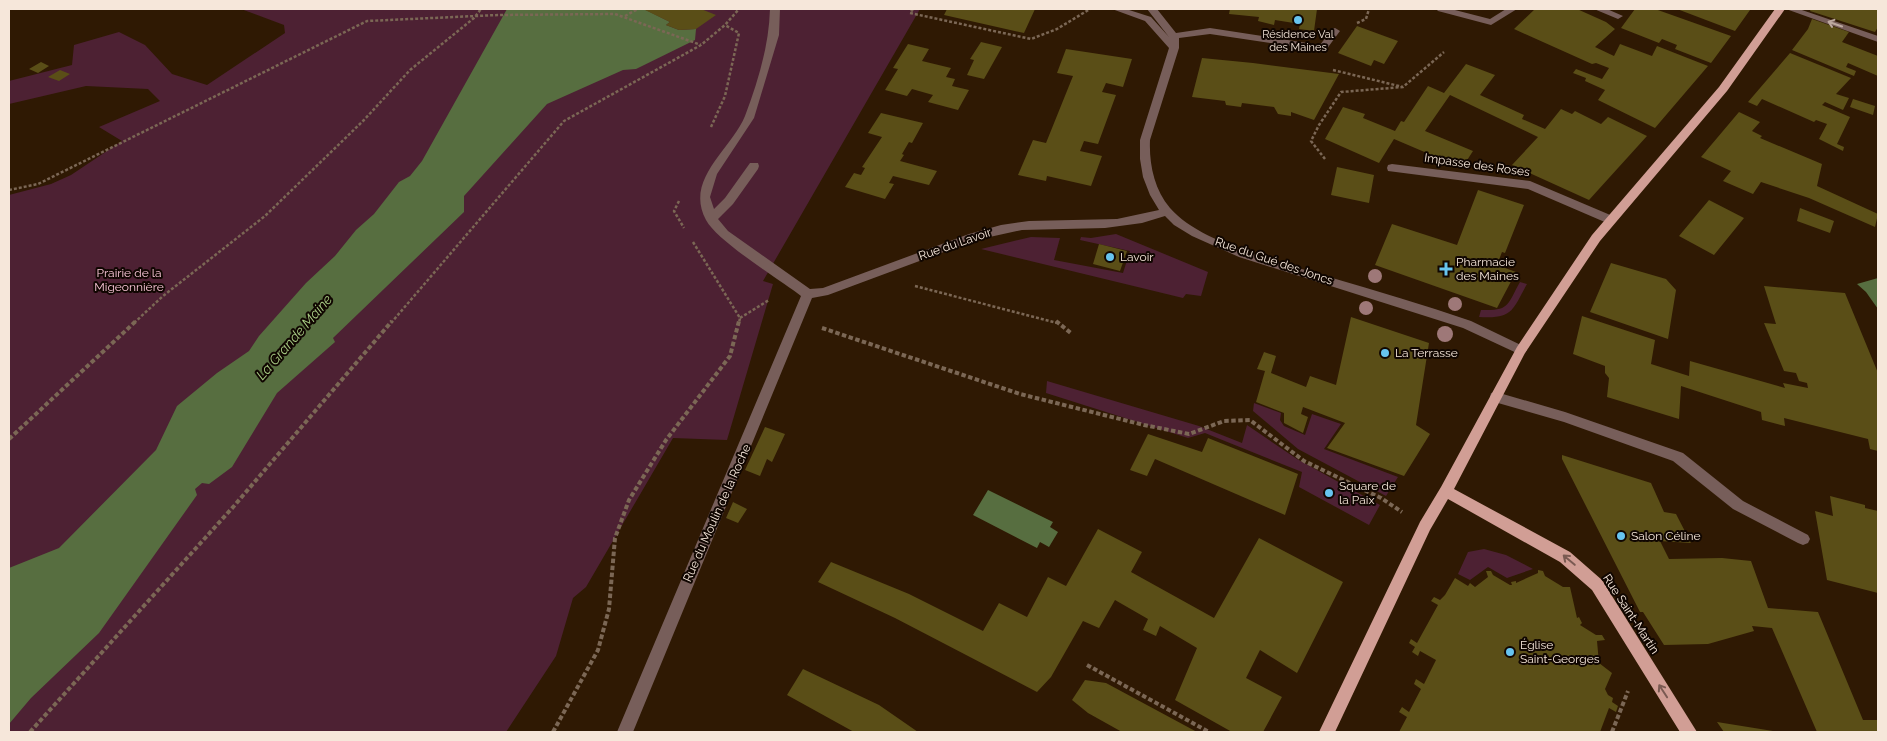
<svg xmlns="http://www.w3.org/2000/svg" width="1887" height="741" viewBox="0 0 1887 741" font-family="Raleway,sans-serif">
	<rect width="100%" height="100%" fill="#2f1903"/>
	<!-- green -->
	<path fill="#4d2133" d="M241 9H920L763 281 773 284 727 440 673 438 586 587 573 598 556 656 506 732H9V195L51 184 71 175 122 141 99 127 160 101 148 89 86 86 9 104V81L72 65 74 45 119 32 145 45 172 74 207 85 285 33 284 25Z
		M1116 234 1208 272 1201 296 1186 294 1183 298 981 249 1031 237 1060 238 1054 260 1123 273 1130 251 1080 240 1081 237 1091 238Z
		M1520 282 1527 284C1512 311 1513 319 1479 317L1481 310C1510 311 1507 305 1520 282Z
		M1047 381 1199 426 1242 443 1247 425 1297 459 1380 505 1369 525 1299 487 1302 472 1205 433 1188 438 1046 393Z
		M1254 403 1281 413 1280 420 1284 426 1305 435 1312 414 1341 424 1324 449 1398 477 1386 496 1298 449 1253 411Z
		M1484 549 1506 555 1533 569 1507 578 1488 567 1470 580 1458 574 1468 552Z"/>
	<!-- water -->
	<path fill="#576e40" d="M507 9H647L646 10 670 22 666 25 679 30 696 29 695 40 636 69 623 70 547 104 464 196V212L333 338 335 342 277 393 232 467 209 484 202 483 195 489 197 495 99 633 31 698 9 724V568L59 548 156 450 177 406 217 373 249 351 259 336 306 283 335 256 356 230 374 214 399 182 410 176 422 161Z
		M1878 278V309L1866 292 1857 284Z
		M988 490 1053 522 1050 527 1058 532 1049 547 1040 542 1037 548 973 515Z"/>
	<!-- building -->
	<path fill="#5a4e17" d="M647 9H701L716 15 696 29 679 30 666 25 670 22 645 10Z
		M947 9H1035L1024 33 944 15Z
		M1230 9H1317L1314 31 1299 29 1300 24 1275 20 1274 25 1258 21 1259 17 1229 14Z
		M1535 9H1577L1606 22 1615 29 1595 47 1614 56 1620 44 1652 56 1657 46 1708 66 1655 128 1598 100 1605 90 1585 81 1586 78 1573 73 1576 69 1602 79 1609 68 1596 63 1592 64 1514 29Z
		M1635 9H1655L1731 36 1711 63 1675 49 1677 45 1662 39 1659 43 1621 28Z
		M1677 9H1747L1750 10 1735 31Z
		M1811 9H1878V27L1875 32 1810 11Z
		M1812 19 1849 32 1842 42 1878 56V76L1848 63 1846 67 1856 71 1854 76 1792 50 1808 29Z
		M1357 26 1398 41 1384 64 1374 60 1371 66 1338 53Z
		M981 42 1002 47 984 79 967 75 974 60 970 59Z
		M908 44 929 49 922 61 951 68 946 77 955 79 952 86 969 90 958 110 928 102 933 95 912 89 907 96 885 90 898 69 893 68Z
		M1066 49 1132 59 1123 87 1106 83 1102 92 1116 95 1098 144 1084 141 1080 151 1102 156 1091 186 1047 176 1046 181 1018 175 1033 140 1046 143 1073 76 1057 73Z
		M1790 53 1851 78 1836 94 1849 98 1843 110 1825 102 1822 105 1850 117 1837 144 1844 147 1843 151 1819 139 1827 124 1816 120 1814 122 1762 99 1757 106 1748 102Z
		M1202 58 1253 63 1339 74 1314 120 1291 112V116L1278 114 1274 107 1242 103 1241 107 1226 105 1225 101 1192 97Z
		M41 62 49 66 38 73 29 69Z
		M1466 64 1495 75 1480 95 1524 115 1522 119 1545 129 1561 109 1572 114 1575 111 1601 124 1608 117 1647 136 1589 200 1512 165 1538 137 1450 95 1425 131 1473 151 1462 168 1394 139 1379 163 1325 139 1343 107 1365 114 1363 118 1395 131 1401 121 1404 122 1428 86 1444 93Z
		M60 70 70 74 59 81 48 77Z
		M1853 99 1875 106 1873 115 1850 107Z
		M1739 112 1760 122 1752 131 1762 136 1760 138 1822 164 1817 186 1878 214 1875 227 1809 198 1761 182 1753 194 1723 181 1731 171 1701 157Z
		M881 113 923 123 912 143 909 142 902 154 904 155 900 161 937 171 929 185 893 176 889 183 894 184 885 199 845 187 854 173 861 175 865 168 862 167 882 137 868 133Z
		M1337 167 1374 175 1369 203 1331 195Z
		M1478 190 1524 205 1505 253 1502 252 1497 265 1516 272 1497 308 1375 265 1392 224 1457 245Z
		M1709 200 1744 218 1714 255 1679 236Z
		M1800 208 1834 221 1830 233 1797 221Z
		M1099 244 1127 251 1120 271 1093 264Z
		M1611 263 1666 279 1676 290 1668 339 1590 312Z
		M1764 286 1845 293 1878 373V451L1870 449 1868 439 1784 418 1785 426 1762 420 1761 412 1681 386 1679 419 1607 397 1609 378 1605 373V366L1573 354 1582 316 1655 340 1651 364 1689 376 1690 361 1785 388 1783 383 1808 388 1807 383 1799 381 1796 373 1784 371 1764 323 1776 324Z
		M1351 317 1429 343 1416 425 1430 434 1404 476 1327 448 1345 423 1303 407 1301 414 1308 417 1303 433 1284 423V413L1256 402 1265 371 1257 369 1264 352 1276 356 1271 373 1306 387 1310 376 1336 385Z
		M765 427 785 434 772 462 767 459 760 476 745 470Z
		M1148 434 1202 452 1208 438 1298 474 1285 515 1155 459 1147 476 1130 470Z
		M1562 455 1651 483 1664 512 1676 514 1691 543 1660 541 1669 559 1722 558 1751 561 1768 608 1818 612 1863 720H1878V732H1817L1772 628 1752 626 1754 631 1708 644 1664 645 1643 612H1640L1562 459Z
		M1830 496 1865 505V508L1878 511V593L1827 580 1815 511 1833 516Z
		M733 502 747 509 738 523 726 518Z
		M1098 529 1142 552 1131 572 1214 618 1259 538 1343 582 1297 673 1260 650 1246 678 1282 697 1263 732H1232L1175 700 1197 648 1160 626 1156 636 1143 630 1148 619 1115 600 1099 628 1083 621 1051 677 1037 692 895 618 818 582 831 562 909 594 983 631 999 603 1027 617 1048 577 1066 586Z
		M1538 570 1543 571 1545 576 1563 587H1570L1577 618 1579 617 1582 623 1580 625 1596 635H1602L1605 640 1597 641 1599 663 1612 673 1605 689 1608 695 1613 698 1612 702 1618 706 1616 712 1609 708 1600 732H1399L1407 717 1399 712 1402 707 1409 712 1421 689 1414 684 1416 679 1424 684 1436 660 1420 651 1418 656 1412 652 1415 647 1409 643 1411 639 1417 643 1438 605 1431 601 1434 597 1440 600 1445 595 1455 578 1468 586 1470 583 1475 587 1488 577 1486 571H1491L1493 575 1510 585H1512L1511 582 1516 581V583L1538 573Z
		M803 669 879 705 918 732H854L787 695Z
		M1085 680 1106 683 1197 732H1122L1088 713 1072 700Z
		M1717 722 1773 731 1772 732H1724Z"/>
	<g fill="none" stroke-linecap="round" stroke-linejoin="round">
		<!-- path-far1 -->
		<path stroke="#7b6755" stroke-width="2.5" stroke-dasharray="3 2" stroke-linecap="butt" d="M913 9 910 13 1031 39 1057 29 1090 9
			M625 16 638 9
			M1357 23 1366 19 1369 9
			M1333 70 1403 87
			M711 127 725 96 739 33 725 25
			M1325 159 1311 141 1319 125 1341 92 1403 87 1444 52
			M9 190 38 184 367 21 498 15 615 14 701 45
			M679 201 674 211 684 228
			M693 242 740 318 739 323
			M915 286 1057 323
			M740 318 769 300
			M134 323 163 296 265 216 364 120 410 70 474 18 481 9
			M391 323 564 121 701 45 725 25 739 9"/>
		<!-- path -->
		<path stroke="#7b6755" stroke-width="4" stroke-dasharray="4.5 2.5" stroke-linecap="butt" d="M1056 321 1072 334
			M822 328 1020 394 1144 425 1189 434 1224 421 1250 420 1304 461 1381 498 1402 512
			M9 439 136 321
			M1087 665 1209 732
			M30 732 234 506 392 321
			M553 732 598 650 609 609 615 538 629 500 666 440 730 356 739 321
			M1612 732 1628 691"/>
		<!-- minor -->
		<path fill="#775e5a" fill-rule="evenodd" d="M770 9H780L779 35 754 118 717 174 710 197 714 209 725 198 750 163H758L759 166 758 169 733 204 718 219 728 231 810 289 823 288 969 234 1001 225 1029 221 1117 219 1159 210 1150 195 1143 177 1140 159V140L1169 48 1145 21 1112 9H1126L1151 17 1169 37 1147 9H1157L1176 33 1210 28 1320 45 1332 29 1335 28 1340 31 1326 50 1323 51 1210 34 1179 38V48L1150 140C1149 164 1154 189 1170 208 1201 244 1284 263 1329 277 1377 291 1424 305 1471 321L1525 347 1527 350 1525 353 1521 355 1463 328 1239 257 1192 236 1174 225 1165 216 1142 223 1105 228 1022 230 976 240 828 295 812 298 633 732H617L801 296C779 279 718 242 706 220 684 179 731 150 745 116 758 82 769 45 770 9Z
			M1436 9H1451L1490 19 1506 9H1517L1491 25 1438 11Z
			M1594 9H1607L1623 16 1618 19Z
			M1786 9H1799L1878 36V42Z
			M1392 164 1530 181 1615 217 1617 220 1611 224 1607 223 1528 189 1388 171 1387 168 1388 165Z
			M1496 392 1565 412 1683 453 1743 501 1808 535 1810 539 1808 543 1803 545 1798 543 1733 509 1673 461 1564 422 1491 401 1490 397 1491 393Z"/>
		<!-- major -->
		<path fill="#d19e95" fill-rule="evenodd" d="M1775 9H1785L1727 91 1600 241 1525 353 1454 489 1570 552 1602 580 1697 732H1680L1592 590 1560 562 1448 499 1430 530 1335 732H1319L1420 522 1441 487 1517 347 1592 235 1719 87Z"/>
	</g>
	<!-- trees -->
	<g fill="#9e7878">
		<circle cx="1375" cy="276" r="7"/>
		<circle cx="1455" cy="304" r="7"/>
		<circle cx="1366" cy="308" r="7"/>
		<circle cx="1445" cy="334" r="8"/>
	</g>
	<!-- one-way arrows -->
	<defs><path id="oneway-shaft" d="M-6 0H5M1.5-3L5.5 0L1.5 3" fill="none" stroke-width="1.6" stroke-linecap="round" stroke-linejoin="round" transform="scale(1.25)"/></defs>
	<use stroke="#bda9a0" href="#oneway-shaft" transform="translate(1835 24) rotate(-161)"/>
	<g stroke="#7a5a52">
		<use href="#oneway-shaft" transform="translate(1569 560) rotate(-140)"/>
		<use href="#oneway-shaft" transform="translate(1663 691) rotate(-123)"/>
	</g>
	<!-- markers -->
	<g fill="#67c4ef" stroke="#100601" stroke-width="2">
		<circle cx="1298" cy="20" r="5"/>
		<circle cx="1110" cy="257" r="5"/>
		<path d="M1443.5 261.5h5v5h5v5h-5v5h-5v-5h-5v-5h5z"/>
		<circle cx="1385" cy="353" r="5"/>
		<circle cx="1329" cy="493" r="5"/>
		<circle cx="1621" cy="536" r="5"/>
		<circle cx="1510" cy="652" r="5"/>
	</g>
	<g text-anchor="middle" stroke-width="4" stroke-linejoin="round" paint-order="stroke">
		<!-- far-poi labels -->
		<g font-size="11" fill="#f6e7da" stroke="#100601">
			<text x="1298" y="38">Résidence Val<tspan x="1298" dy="13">des Maines</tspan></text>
		</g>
		<!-- street labels -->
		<g font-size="12" fill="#f6e7da" stroke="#100601">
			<text transform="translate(1477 165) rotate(8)" y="4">Impasse des Roses</text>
			<text transform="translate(955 244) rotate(-19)" y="4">Rue du Lavoir</text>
			<text transform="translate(1274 261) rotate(19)" y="4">Rue du Gué des Joncs</text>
			<text transform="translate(717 513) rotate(-66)" y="4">Rue du Moulin de la Roche</text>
			<text transform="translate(1631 614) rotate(57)" y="4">Rue Saint-Martin</text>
		</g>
		<!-- poi labels -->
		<g font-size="12" fill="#f6e7da" stroke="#100601" text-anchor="start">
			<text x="1120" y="261">Lavoir</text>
			<text x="1456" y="266">Pharmacie<tspan x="1456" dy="14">des Maines</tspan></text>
			<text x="1395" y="357">La Terrasse</text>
			<text x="1339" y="490">Square de<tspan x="1339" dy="14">la Paix</tspan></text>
			<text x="1631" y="540">Salon Céline</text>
			<text x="1520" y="649">Église<tspan x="1520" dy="14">Saint-Georges</tspan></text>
		</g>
		<!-- park labels -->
		<g font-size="12" fill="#f9c6d7" stroke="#100601">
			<text x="129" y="277">Prairie de la<tspan x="129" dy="14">Migeonnière</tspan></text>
		</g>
		<!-- water labels -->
		<g font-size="14" font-style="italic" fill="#a9cd85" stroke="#100601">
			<text transform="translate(294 337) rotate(-49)" y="5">La Grande Maine</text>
		</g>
	</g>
	<!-- border -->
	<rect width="1887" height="741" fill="none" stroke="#f6e7da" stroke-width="20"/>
</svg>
